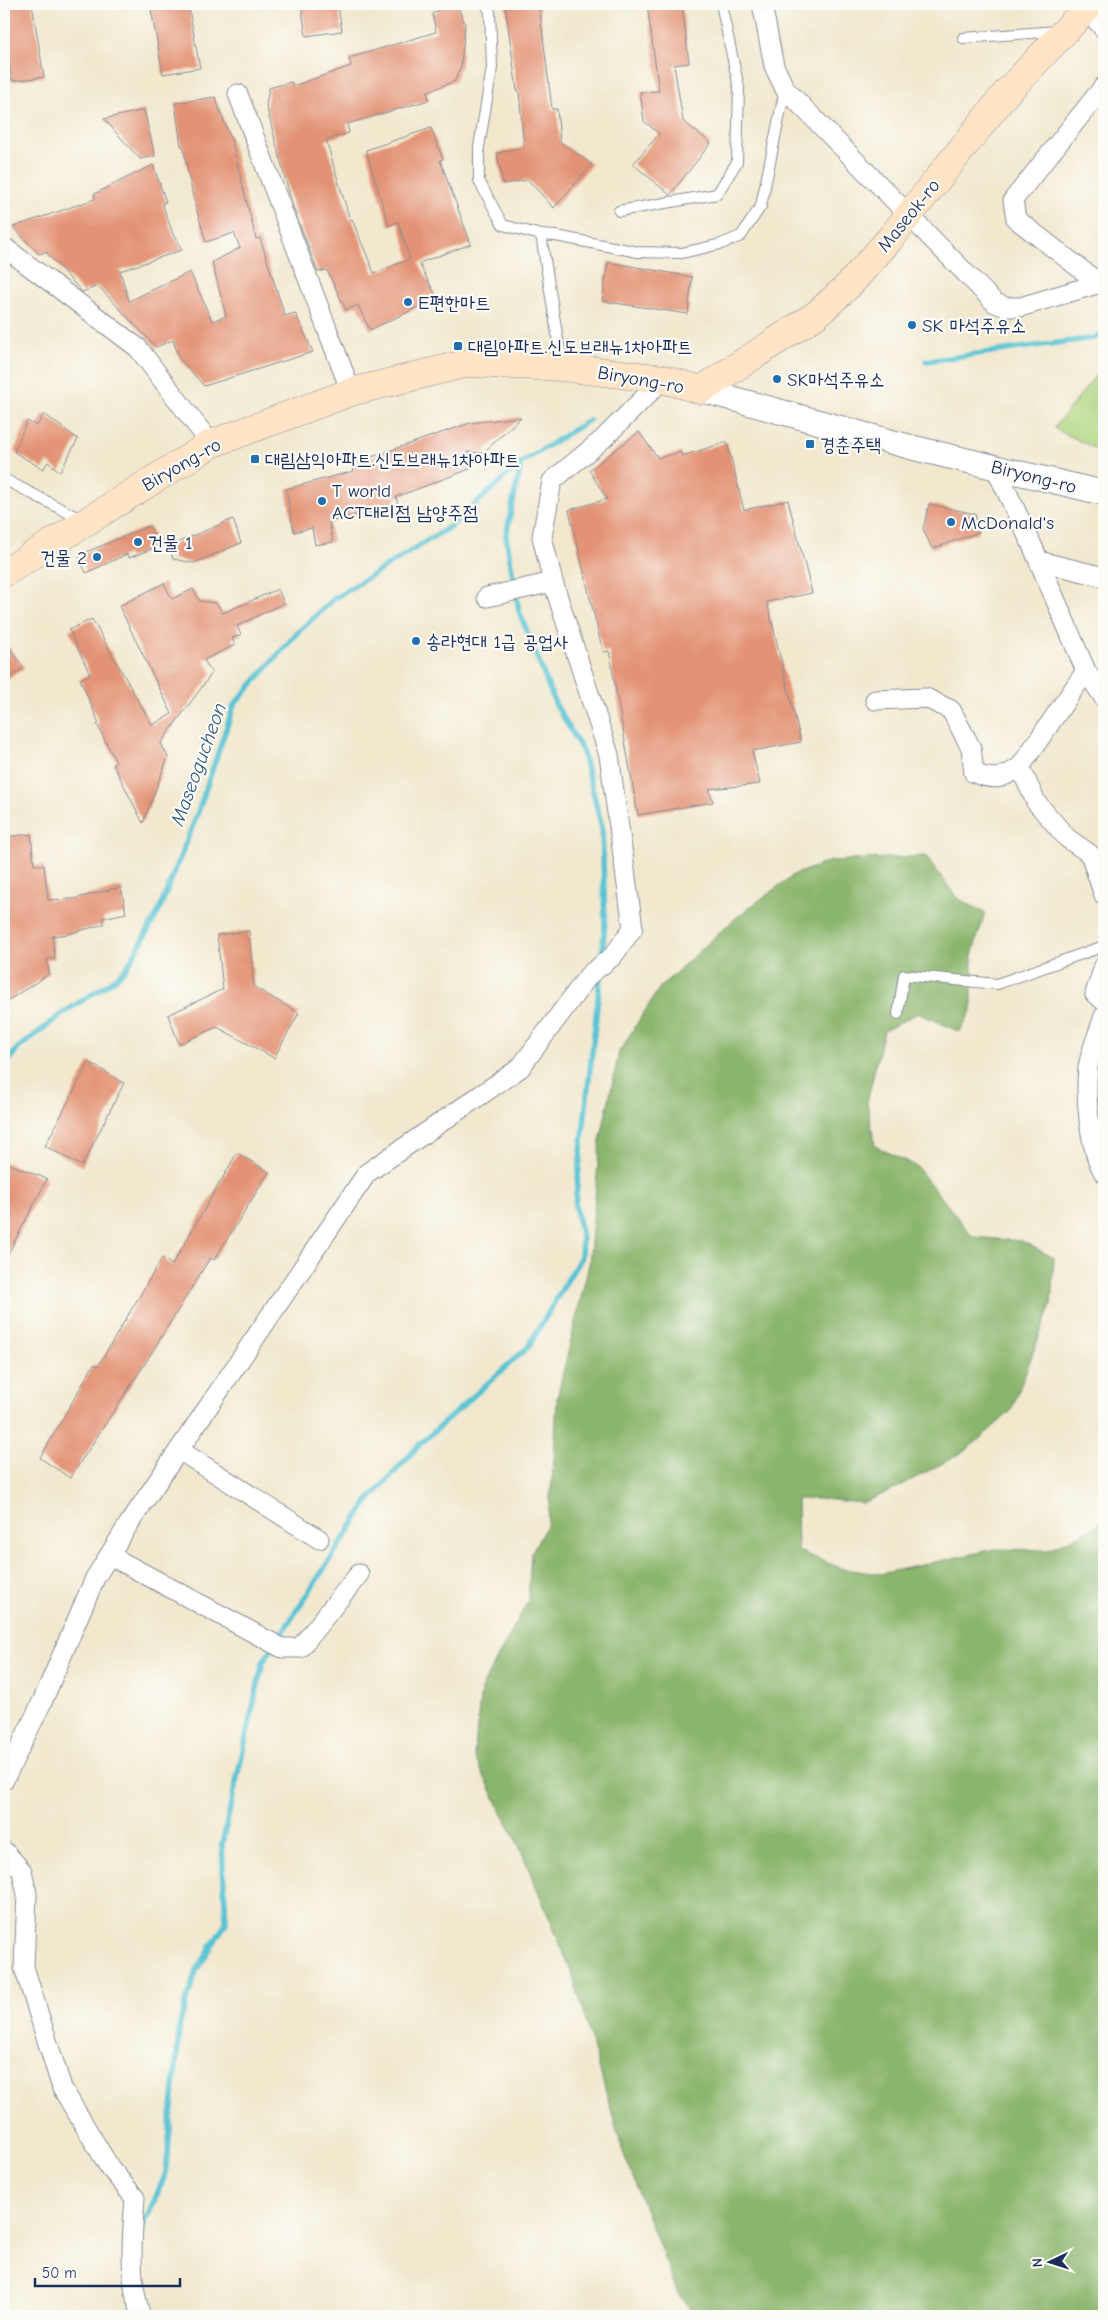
<svg xmlns="http://www.w3.org/2000/svg" width="1108" height="2320" viewBox="0 0 1108 2320" font-family="'Comic Neue','Poor Story',sans-serif">
	<rect width="100%" height="100%" fill="#fdfcf7"/>
	<filter id="ink" filterUnits="userSpaceOnUse"><feTurbulence type="fractalNoise" baseFrequency=".02" numOctaves="2"/><feDisplacementMap in="SourceGraphic" scale="10" xChannelSelector="R" yChannelSelector="G"/><feConvolveMatrix kernelMatrix="1 2 1 2 8 2 1 2 1" color-interpolation-filters="sRGB"/></filter>
	<filter id="wash" filterUnits="userSpaceOnUse"><feTurbulence type="fractalNoise" baseFrequency=".0096" numOctaves="4" result="noise"/><feDisplacementMap in="SourceGraphic" scale="20" xChannelSelector="R" yChannelSelector="G"/><feGaussianBlur stdDeviation="1.12" result="paint"/><feColorMatrix in="noise" values="0 0 0 0 0 0 0 0 0 0 0 0 0 0 0 0 0 1.4 0 .05"/><feComposite in="paint" operator="in"/></filter>
	<g filter="url(#wash)">
		<rect width="100%" height="100%" fill="#f1e8ce"/>
		<!-- green -->
		<path fill="#add37d" stroke="#64816e" d="M1104 365V447L1096 449 1054 428Z"/>
		<!-- forest -->
		<path fill="#8ab56c" stroke="#527265" d="M926 856 957 898 985 913 972 955V1009L960 1032 918 1013 884 1031 867 1102 875 1146 916 1166 973 1237 1022 1241 1054 1258 1051 1305 1011 1411 967 1450 891 1491 862 1503 823 1499H797L798 1551 843 1569 880 1574 995 1549 1048 1550 1099 1525 1104 1508V2316H696L678 2294 623 2152 572 1973 519 1846 474 1756 481 1689 528 1601 531 1553 547 1525 554 1460 557 1398 589 1264 600 1141 619 1052 660 987 738 916 795 874 831 861Z"/>
		<g fill="none" stroke-linecap="round" stroke-linejoin="round">
			<!-- stream -->
			<path stroke="#58c3d4" stroke-width="5.5" d="M926 361 1094 338 1104 332
				M521 463 506 536 519 611 555 703 582 750 602 827 605 922 602 959
				M4 1067 17 1049 63 1013 114 980 127 967 158 913 197 815 234 705 297 633 335 598 451 526 521 463 589 420
				M140 2234 166 2173 180 2023 196 1971 226 1923 222 1844 263 1662 369 1500 420 1444 528 1347 581 1257 582 1238 575 1205 601 971
				M146 2305 152 2316"/>
		</g>
		<g id="blocks">
			<!-- building -->
			<path fill="#e39375" d="M4 4H32L44 77 12 81 4 33Z
				M150 4H188L200 68 163 74Z
				M301 4H338L342 31 306 36Z
				M450 4H457L465 24 461 66 455 81 427 92 429 100 347 124 349 133 326 140 350 220 352 219 374 273 410 259 398 222 389 226 366 150 431 128 443 159 440 160 471 244 419 263 437 298 370 330 358 305 346 310 327 270 318 272 293 207 282 166 266 105 269 88 291 82 293 86 351 66 349 58 436 32 432 14Z
				M505 4H539L552 109H557L560 142 592 164 554 208 528 180 503 184 497 153 524 147 519 91H517Z
				M647 4H682L689 63 674 65 683 121 711 143 670 195 633 164 659 134 644 121 640 92 659 91Z
				M215 97 232 142 256 239 260 238 285 316 295 313 313 352 204 386 179 358 173 340 156 347 98 286 82 292 46 252 39 254 13 227 95 199 94 194 153 165 166 202 162 203 174 237H176L182 250 120 271 129 301 190 272 212 321 226 316 212 262 240 248 234 233 206 242 193 197 183 146H181L175 103Z
				M144 110 155 156 140 159 104 119Z
				M608 262 692 277 688 314 602 301Z
				M44 414 78 439 60 472 48 462 43 469 14 452 27 421 37 426Z
				M521 417 483 453 467 452 470 469 396 497 398 505 329 522 333 542 315 545 312 528 294 532 286 489 354 471 351 464 470 423Z
				M639 432 658 458 681 452 682 456 727 442 744 510 788 500 812 593 767 602 801 742 752 751 760 784 709 789 713 802 638 815 609 651 603 652 569 510 607 499 589 470Z
				M929 504 975 514 979 532 932 549 923 529Z
				M233 519 241 543 194 563 173 559 169 546Z
				M149 526 159 546 129 558 127 554 86 573 79 555Z
				M164 583 172 599 193 589 200 601 216 603 223 613 278 589 284 603 237 626 241 635 232 638 235 645 204 660 212 673 161 743 168 757 143 823 113 764 116 762 97 724 99 723 80 679 90 674 69 630 92 619 152 725 172 714 119 606Z
				M4 640 24 668 4 681Z
				M31 834 34 865H44L48 900 73 899 121 887 126 913 103 918 104 924 68 934 52 936 55 959H47L49 974 4 1003V837Z
				M249 931 254 987 299 1013 274 1058 217 1027 179 1044 168 1015 223 989 217 935Z
				M89 1062 124 1083 82 1166 45 1146Z
				M237 1153 269 1172 214 1260 210 1258 144 1365 70 1478 40 1458 94 1364 98 1366 162 1258 172 1265Z
				M4 1162 47 1179 4 1262Z"/>
		</g>
	</g>
	<g filter="url(#ink)">
		<use href="#blocks" fill-opacity="0" stroke="#868c96" stroke-width="1"/>
		<g fill="none" stroke-linecap="round" stroke-linejoin="round">
			<!-- service casing -->
			<g stroke="#868c96" stroke-width="12">
				<path id="service" d="M486 4 490 12 492 68 479 147V181L503 225 541 235 556 236 638 252 682 253 721 244 741 236 761 206 785 89
					M963 38 1057 31
					M619 211 717 194 737 162 739 88 721 4
					M541 235 562 365
					M4 479 84 521
					M898 1014 904 975 997 984 1104 946"/>
			</g>
			<!-- minor casing -->
			<g stroke="#868c96" stroke-width="21">
				<path id="minor" d="M762 4 774 66 785 89 995 303 1006 307H1020L1104 282
					M1082 4 1104 29
					M238 94 351 392
					M4 247 138 348 211 444
					M1100 284 1016 219 1013 200 1104 86
					M995 467 1032 545 1086 671 1104 698
					M1039 561 1104 577
					M487 597 553 582
					M1086 671 1020 767 1036 802 1067 838 1090 854 1104 895
					M875 700 926 698 951 710 971 748 974 773C994 781 1002 779 1020 767
					M1104 966 1095 994 1104 1001
					M1104 1016C1099 1033 1090 1051 1088 1068 1085 1095 1089 1149 1104 1173
					M179 1450 319 1539
					M109 1555 282 1648H300L359 1574
					M4 1780 42 1702 95 1578 130 1522 367 1173 520 1068 589 975 613 956 633 928 609 755 553 582 542 537 552 481 603 439 663 379
					M4 1851 22 1871 27 1894 24 1967 62 2088 110 2168 135 2198C132 2237 128 2278 141 2316"/>
			</g>
			<!-- tertiary casing -->
			<g stroke="#868c96" stroke-width="26">
				<path id="tertiary" d="M701 390 914 448 1104 493"/>
			</g>
			<!-- secondary casing -->
			<g stroke="#868c96" stroke-width="29">
				<path id="secondary" d="M4 573 211 444 351 392 468 363 562 367 663 379 701 390 816 315 848 286 889 240 1007 92 1091 4"/>
			</g>
			<!-- service -->
			<use href="#service" stroke="#fff" stroke-width="10"/>
			<!-- minor -->
			<use href="#minor" stroke="#fff" stroke-width="19"/>
			<!-- tertiary -->
			<use href="#tertiary" stroke="#fff" stroke-width="24"/>
			<!-- secondary -->
			<use href="#secondary" stroke="#ffe4c6" stroke-width="28"/>
		</g>
	</g>
	<!-- markers -->
	<g fill="#1f6fb2" stroke="#fdfcf7" stroke-width="2">
		<circle cx="408" cy="302" r="5"/>
		<circle cx="912" cy="325" r="5"/>
		<rect x="453" y="341" width="10" height="10" rx="2.5"/>
		<circle cx="777" cy="379" r="5"/>
		<rect x="805" y="439" width="10" height="10" rx="2.5"/>
		<rect x="250" y="454" width="10" height="10" rx="2.5"/>
		<circle cx="322" cy="501" r="5"/>
		<circle cx="951" cy="522" r="5"/>
		<circle cx="138" cy="542" r="5"/>
		<circle cx="97" cy="557" r="5"/>
		<circle cx="416" cy="641" r="5"/>
	</g>
	<g text-anchor="middle" stroke-width="4.5" stroke-linejoin="round" paint-order="stroke">
		<!-- street labels -->
		<g font-size="19" fill="#1b2f5e" stroke="#fdfcf7">
			<text transform="translate(908 215) rotate(-51)" y="7">Maseok-ro</text>
			<text transform="translate(641 379) rotate(10)" y="7">Biryong-ro</text>
			<text transform="translate(181 464) rotate(-30)" y="7">Biryong-ro</text>
			<text transform="translate(1034 476) rotate(14)" y="7">Biryong-ro</text>
		</g>
		<!-- poi labels -->
		<g font-size="19" fill="#1b2f5e" stroke="#fdfcf7" text-anchor="start">
			<text x="418" y="309">E편한마트</text>
			<text x="922" y="332">SK 마석주유소</text>
			<text x="468" y="353">대림아파트.신도브래뉴1차아파트</text>
			<text x="787" y="386">SK마석주유소</text>
			<text x="820" y="451">경춘주택</text>
			<text x="265" y="466">대림삼익아파트.신도브래뉴1차아파트</text>
			<text x="332" y="497">T world<tspan x="332" dy="22">ACT대리점 남양주점</tspan></text>
			<text x="961" y="529">McDonald's</text>
			<text x="148" y="549">건물 1</text>
			<text x="87" y="564" text-anchor="end">건물 2</text>
			<text x="426" y="648">송라현대 1급 공업사</text>
		</g>
		<!-- water labels -->
		<g font-size="20" font-style="italic" fill="#2d5b81" stroke="#fdfcf7">
			<text transform="translate(198 764) rotate(-70)" y="7">Maseogucheon</text>
		</g>
	</g>
	<!-- margin -->
	<rect width="1108" height="2320" fill="none" stroke="#fdfcf7" stroke-width="20"/>
	<!-- north arrow -->
	<g transform="translate(1050 2262) rotate(266)" stroke="#fdfcf7" stroke-width="4" paint-order="stroke">
	<path d="M0-4L9 19L0 12L-9 19Z" fill="#1b2f5e"/>
	<text y="-8" font-size="14" font-weight="bold" text-anchor="middle" fill="#1b2f5e">N</text>
	</g>
	<!-- scale -->
	<path d="M35 2278v8h145v-8" fill="none" stroke="#1b2f5e" stroke-width="2.5"/>
	<text x="42" y="2278" font-size="15" fill="#1b2f5e" stroke="#fdfcf7" stroke-width="4" paint-order="stroke">50 m</text>
</svg>
